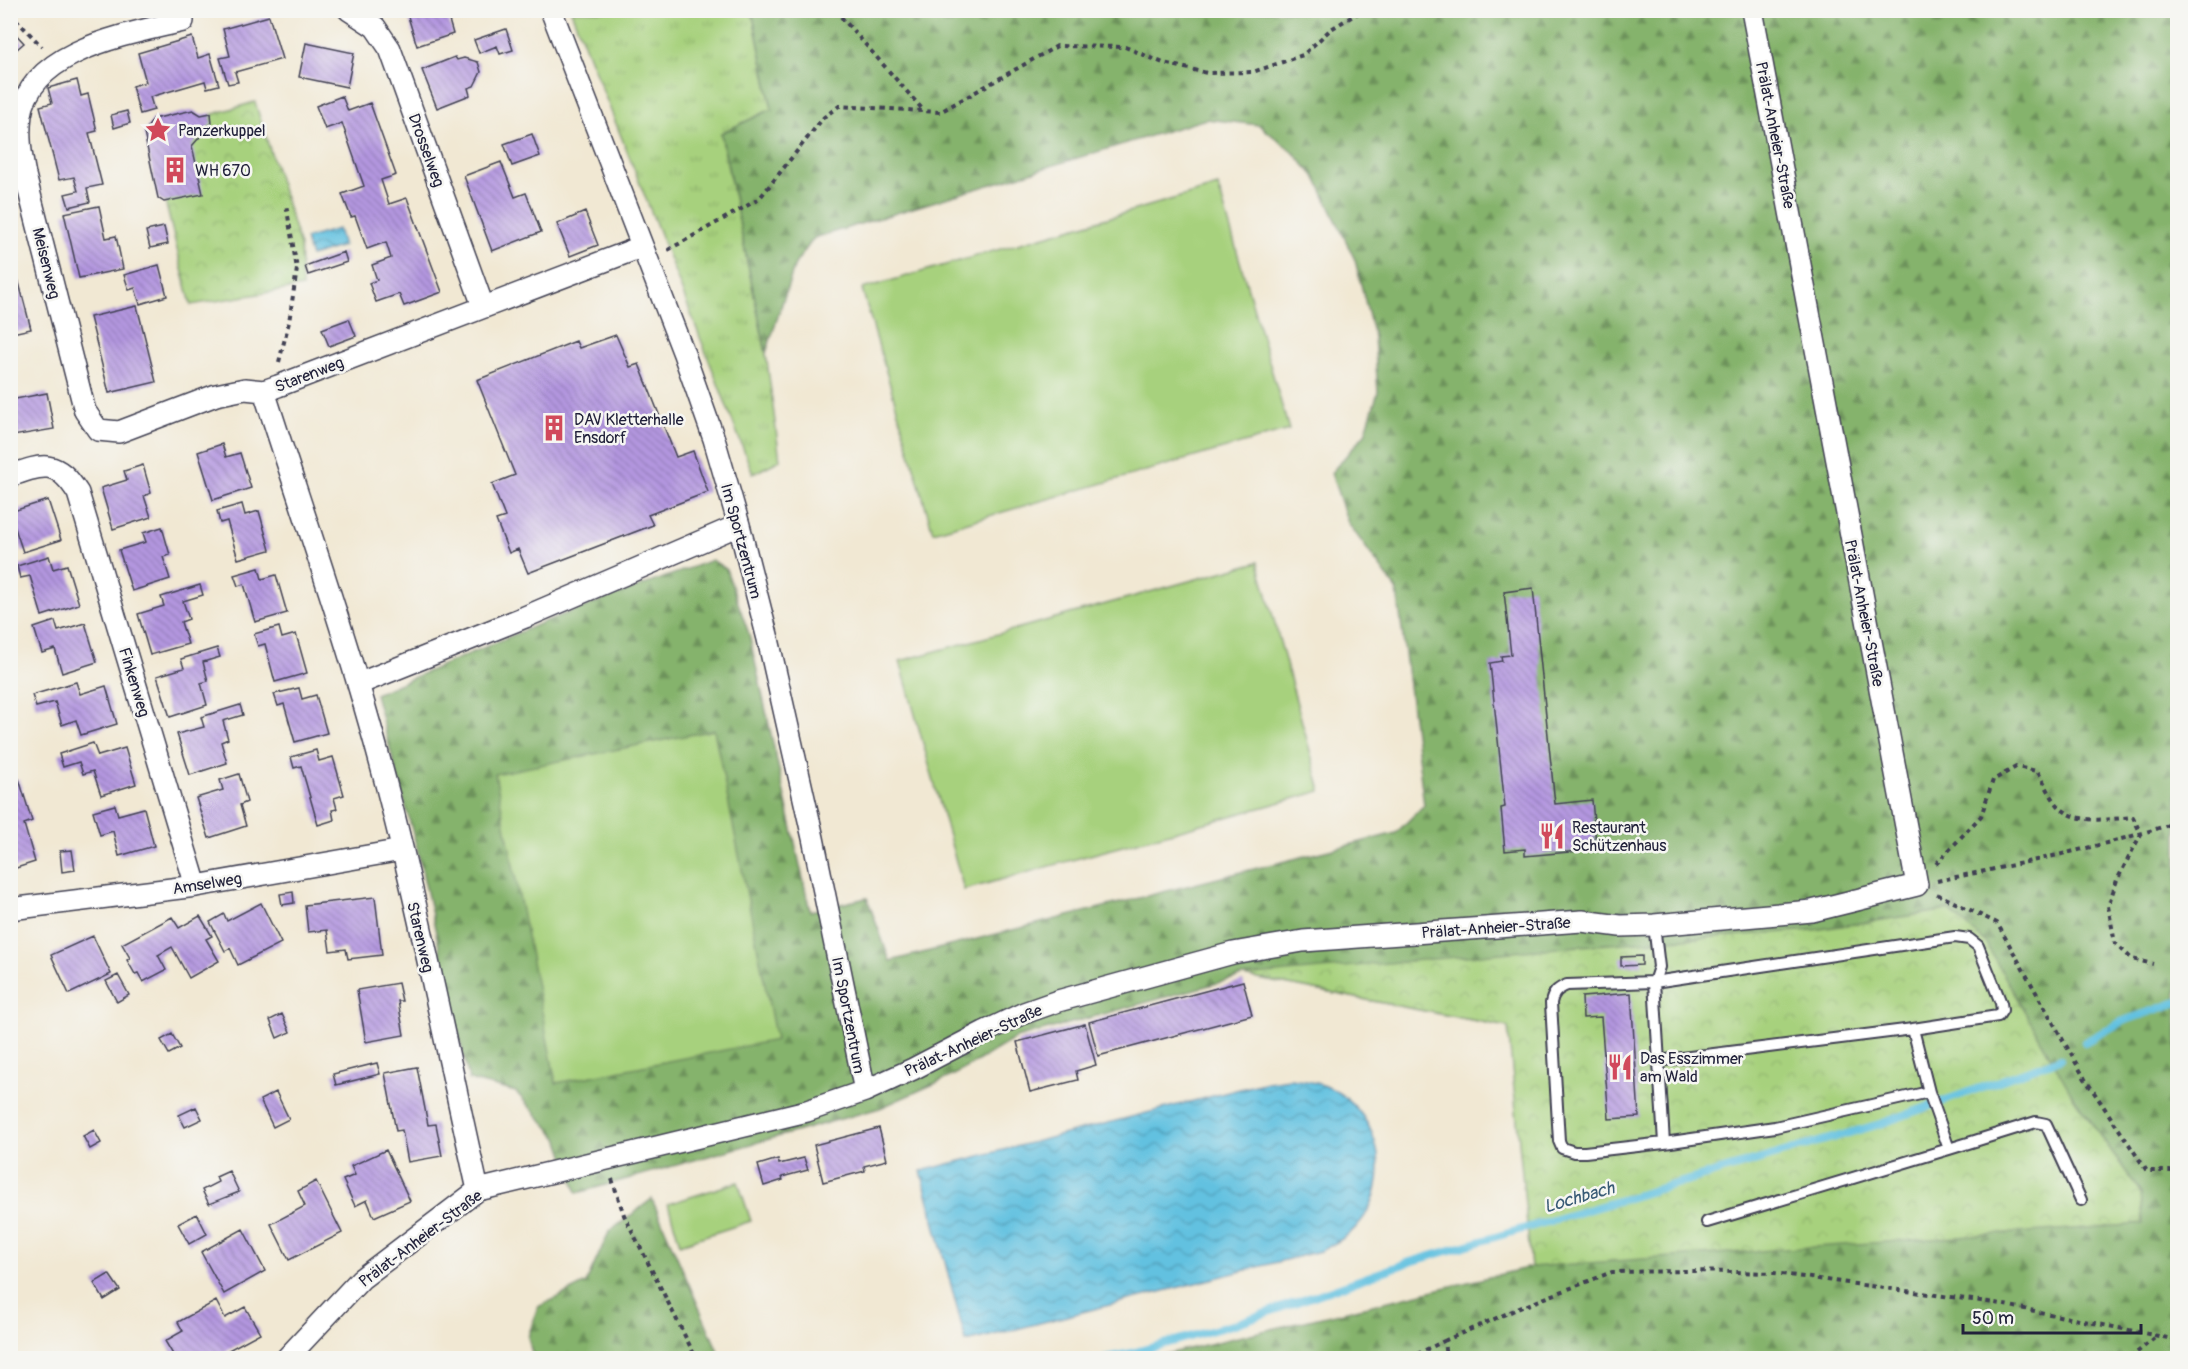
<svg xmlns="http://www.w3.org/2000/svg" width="2188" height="1369" viewBox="0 0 2188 1369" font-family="Pangolin,sans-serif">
	<defs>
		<pattern id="grass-tufts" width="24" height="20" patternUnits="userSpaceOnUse" patternTransform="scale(1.5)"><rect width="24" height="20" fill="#a7d17d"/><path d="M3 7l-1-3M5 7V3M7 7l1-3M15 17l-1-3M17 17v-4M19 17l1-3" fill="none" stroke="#8fb36d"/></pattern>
		<pattern id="forest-firs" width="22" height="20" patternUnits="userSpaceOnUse" patternTransform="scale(1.5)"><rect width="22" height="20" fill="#85b36c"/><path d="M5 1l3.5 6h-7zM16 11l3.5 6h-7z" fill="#6c915a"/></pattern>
		<pattern id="park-crowns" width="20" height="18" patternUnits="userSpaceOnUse" patternTransform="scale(1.5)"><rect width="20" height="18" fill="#a7d17d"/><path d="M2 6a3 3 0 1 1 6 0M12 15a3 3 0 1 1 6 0" fill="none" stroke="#8fb36d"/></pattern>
		<pattern id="water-waves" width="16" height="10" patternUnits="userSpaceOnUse" patternTransform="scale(1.5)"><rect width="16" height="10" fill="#62c1e0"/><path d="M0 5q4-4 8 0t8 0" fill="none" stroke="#509cb7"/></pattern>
		<pattern id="building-back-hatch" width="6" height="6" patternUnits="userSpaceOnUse" patternTransform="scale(1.5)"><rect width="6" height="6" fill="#b497e0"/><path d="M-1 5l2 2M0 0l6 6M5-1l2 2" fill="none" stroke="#927bb7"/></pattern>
	</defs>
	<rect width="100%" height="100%" fill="#f6f6f2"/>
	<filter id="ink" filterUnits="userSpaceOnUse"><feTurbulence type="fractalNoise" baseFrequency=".0167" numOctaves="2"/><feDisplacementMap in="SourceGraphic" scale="12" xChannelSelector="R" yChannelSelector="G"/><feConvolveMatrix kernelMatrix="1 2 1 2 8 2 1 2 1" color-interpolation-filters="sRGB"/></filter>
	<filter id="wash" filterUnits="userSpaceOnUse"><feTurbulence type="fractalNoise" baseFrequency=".008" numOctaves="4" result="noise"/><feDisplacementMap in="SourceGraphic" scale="24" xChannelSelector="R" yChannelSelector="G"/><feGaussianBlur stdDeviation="1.35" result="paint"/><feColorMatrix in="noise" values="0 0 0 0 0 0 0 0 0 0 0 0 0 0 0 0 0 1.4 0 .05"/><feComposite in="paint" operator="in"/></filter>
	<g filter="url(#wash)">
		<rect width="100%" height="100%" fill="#f1e8d3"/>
		<!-- grass -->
		<path fill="url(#grass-tufts)" stroke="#647a5c" stroke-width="1.5" d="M571 11H752L772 109 721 134 766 353 780 460 753 474 658 229Z"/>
		<!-- forest -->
		<path fill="url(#forest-firs)" stroke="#546a54" stroke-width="1.5" d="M752 11H2177V1358H1150L1531 1267 1625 1259 2141 1193 2074 1098 1948 910 1814 930 1580 946 1501 954 1508 1027 1243 976 1016 1038 954 1075 880 1108 577 1193 558 1138 516 1092 469 1080 417 848 375 694 546 621 712 560 726 569 749 634 810 911 867 898 890 961 1396 833 1424 805 1397 590 1348 523 1331 473 1365 434 1378 392 1374 337 1355 260 1316 178 1293 152 1259 125 1206 119 814 238 795 264 766 353 721 133 772 109Z
			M652 1199 721 1358H533L528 1337 538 1307 586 1283 609 1232Z"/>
		<!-- park -->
		<path fill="url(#park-crowns)" stroke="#647a5c" stroke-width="1.5" d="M255 102 300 246 302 287 191 305 148 133Z
			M1949 910 1985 942 2074 1098 2141 1193 2143 1224 1531 1267 1508 1027 1243 976 1580 946 1814 930Z"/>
		<!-- pitch -->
		<path fill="#a7d17d" stroke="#647a5c" stroke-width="1.5" d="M1218 186 1289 430 933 532 862 289Z
			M1258 562 1321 791 964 890 900 661Z
			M714 730 776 1040 556 1083 495 774Z
			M738 1182 751 1221 680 1244 668 1204Z"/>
		<!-- water -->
		<path fill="url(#water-waves)" stroke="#42728e" stroke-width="1.5" d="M338 229 343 246 311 256 305 239Z
			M1290 1079C1305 1081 1320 1082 1334 1090 1382 1117 1394 1184 1358 1225 1348 1237 1334 1244 1320 1251L966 1342 921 1171 1267 1082Z"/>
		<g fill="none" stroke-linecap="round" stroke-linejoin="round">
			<!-- stream -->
			<path stroke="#62c1e0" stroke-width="8" d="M2085 1042 2123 1021 2178 1002
				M1106 1358 1132 1353 1235 1324 1410 1262 1880 1124 2060 1059"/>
		</g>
		<g id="blocks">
			<!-- building -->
			<path fill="url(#building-back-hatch)" d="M406 10H446L453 34 417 46Z
				M269 16 282 59 235 72 238 82 228 84 220 58 230 56 223 29Z
				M10 28 24 43 10 55Z
				M506 29 513 50 500 54 497 46 479 53 474 40Z
				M192 37 198 58 210 54 219 85 207 88 205 81 150 97 154 110 140 114 132 86 146 82 138 53Z
				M306 43 354 53 347 87 299 77Z
				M455 57 457 60 464 58 478 62 481 72 474 86 468 88 470 95 437 108 422 70Z
				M77 80 81 96 88 94 97 131 89 133 102 185 87 188 90 202 69 207 65 194 78 191 74 177 59 180 40 106 52 103 48 88Z
				M342 96 348 111 370 103 396 175 381 180 389 204 407 198 442 292 404 306 399 294 376 302 369 283 377 280 372 265 391 258 386 242 367 249 355 216 351 217 342 194 364 186 342 123 325 129 316 106Z
				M193 110 201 115 211 113 212 123 192 146 203 194 164 202 158 198 144 133 153 119Z
				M127 111 130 123 114 128 111 115Z
				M532 134 540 156 512 166 504 144Z
				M501 162 515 197 526 193 541 232 492 251 464 176Z
				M99 206 106 238 116 236 123 269 79 278 64 213Z
				M585 212 598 245 570 256 557 224Z
				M164 227 168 244 150 248 146 231Z
				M10 248 31 329 12 333 14 342H10Z
				M344 252 347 262 308 275 305 266Z
				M159 265 167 296 140 304 135 288 129 290 124 275Z
				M137 306 156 382 109 393 90 317Z
				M349 319 356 336 329 346 322 329Z
				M616 335 630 367 639 364 676 457 693 451 708 492 648 515 653 525 528 573 518 549 509 553 496 520 505 517 492 484 515 475 477 380 576 341 579 348Z
				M47 393 54 429 13 436 10 421V400Z
				M222 444 226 457 240 453 251 488 213 500 198 452Z
				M143 465 151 493 144 496 151 517 113 529 101 488 127 480 124 471Z
				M48 500 61 540 23 552 15 528 10 529V512Z
				M242 504 245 515 259 511 270 550 238 559 227 521 220 523 217 511Z
				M162 527 170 555 163 557 170 579 132 591 119 550 146 542 143 533Z
				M49 556 53 569 67 565 79 604 42 616 30 576 20 578 17 566Z
				M259 568 262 579 276 575 287 613 255 622 244 584 238 586 234 575Z
				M200 585 203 595 183 601 189 619 181 622 188 644 150 655 138 614 164 606 161 597Z
				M1533 588 1555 804 1592 800 1596 843 1580 844V851L1525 856V849L1505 851 1501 808 1505 807 1490 663 1502 661 1501 656 1511 655 1504 592Z
				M55 621 58 631 85 623 97 662 62 673 55 649 42 653 34 628Z
				M279 627 282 638 296 634 307 673 275 682 265 644 258 646 254 634Z
				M217 648 220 657 203 662 208 681 201 683 207 705 170 717 157 676 184 668 181 659Z
				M76 682 80 694 106 686 117 724 81 735 76 720 62 725 55 702 36 707 32 695Z
				M299 688 302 699 316 695 327 733 295 742 284 704 278 706 274 694Z
				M240 705 243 715 223 721 228 739 221 742 227 763 190 775 177 734 204 727 201 717Z
				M93 743 98 756 125 748 136 784 101 795 93 771 83 774 79 762 63 767 59 754Z
				M316 750 319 761 333 757 344 795 334 798 337 809 332 810 334 820 318 825 301 766 294 768 291 757Z
				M10 772 14 781 19 779 32 821 24 824 35 862 10 870Z
				M239 774 247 802 240 805 246 826 209 838 196 798 223 790 220 780Z
				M115 805 118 815 144 808 154 846 119 856 113 831 100 835 93 811Z
				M72 850 75 870 62 872 60 851Z
				M293 892 294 903 282 905 280 894Z
				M375 897 382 955 348 959 346 949 330 951 327 930 308 932 305 905Z
				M261 903 281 943 238 965 230 948 225 951 210 922 224 914 227 921Z
				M200 916 212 936 206 939 219 961 189 978 172 947 158 955 166 970 143 982 138 973 135 974 127 960 130 958 122 944 172 917 179 928Z
				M93 936 111 974 69 994 51 955Z
				M1642 956V965L1621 966V957Z
				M118 975 129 995 117 1002 106 981Z
				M1243 981 1252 1015 1098 1056 1089 1022Z
				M398 983 402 1001H398L404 1035 366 1042 357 990Z
				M1631 993 1639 1117 1609 1119 1601 1017 1583 1018 1582 997Z
				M282 1014 290 1032 277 1038 270 1020Z
				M1085 1024 1096 1065 1076 1071 1078 1080 1030 1092 1017 1042Z
				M172 1034 180 1048 169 1054 161 1040Z
				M377 1063 380 1074 336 1085 333 1074Z
				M417 1067 428 1125 436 1124 442 1156 408 1162 402 1130 396 1131 385 1073Z
				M276 1092 289 1119 273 1127 260 1100Z
				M196 1107 202 1119 185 1127 179 1115Z
				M879 1128 887 1160 864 1166 865 1171 823 1182 814 1145Z
				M94 1130 101 1143 90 1149 83 1136Z
				M386 1150 410 1201 374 1217 367 1200 355 1206 343 1180 355 1175 351 1166Z
				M804 1158 808 1170 782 1177 783 1180 764 1186 758 1165 778 1159 779 1164Z
				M229 1171 239 1192 209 1204 202 1190 218 1182 216 1177Z
				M316 1181 342 1233 289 1260 271 1224 305 1206 298 1191Z
				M197 1214 207 1234 189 1244 178 1224Z
				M243 1229 265 1271 224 1294 201 1252Z
				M109 1274 120 1290 104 1300 94 1283Z
				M216 1301 225 1318 245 1307 260 1333 214 1358H175L165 1341 183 1331 178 1322Z"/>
		</g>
	</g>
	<g filter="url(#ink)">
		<use href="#blocks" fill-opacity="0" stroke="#414052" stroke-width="1.5"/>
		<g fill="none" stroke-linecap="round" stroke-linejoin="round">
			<!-- service casing -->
			<g stroke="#414052" stroke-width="14">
				<path id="service" d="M1654 925 1659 967 1654 982 1664 1143 1775 1127 1929 1092 1913 1029 1658 1061
					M1664 1143 1585 1152H1574L1562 1148 1559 1141 1551 1003C1553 993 1557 989 1567 985L1654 982 1955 937 1969 939 1978 946 2001 1003 2002 1010 1998 1016 1913 1029
					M1949 1149 2036 1122 2046 1124 2081 1200
					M1707 1222 1949 1149 1929 1092"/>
			</g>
			<!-- minor casing -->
			<g stroke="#414052" stroke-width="24">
				<path id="minor" d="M349 10 375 27 390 49 483 306
					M551 10 684 354 714 439 739 525 768 639 813 838 865 1091
					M183 21C130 34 31 49 21 115 18 136 21 155 25 175L85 411 98 430 119 432 216 395 245 389 264 391 278 386 641 247
					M264 391C295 488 329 586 358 684 408 850 440 1021 478 1190
					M10 476C44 463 57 460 78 493L196 886
					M358 684 525 617 739 525
					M10 909 196 886 402 850
					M287 1358 361 1279 478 1190 807 1111 865 1091 913 1069 984 1032 1024 1013 1058 1001 1233 953 1303 941 1582 921 1620 926 1654 925 1812 911 1917 885 1752 10"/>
			</g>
			<!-- path -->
			<path stroke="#414052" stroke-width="4" stroke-dasharray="4.5 4.5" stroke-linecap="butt" d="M835 10 924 111
				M10 13 42 47
				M204 15 224 10
				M668 250 759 199 824 117 839 106 940 112 1057 46 1125 47 1163 63 1207 73 1253 72 1303 55 1331 29 1363 10
				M279 362 289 322 297 269 286 204
				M1936 864 1981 816 1993 780 2016 767 2037 771C2044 781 2049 794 2057 804 2074 826 2109 819 2133 817L2141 834 2117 880 2108 906 2115 943 2132 959 2153 964
				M1937 881C2018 864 2099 848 2178 822
				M1937 894 1997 923 2085 1079 2147 1171H2178
				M612 1179 624 1215 696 1358
				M1444 1341 1517 1309 1612 1272 1691 1271 1774 1273 1995 1303 2178 1340
				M1409 1358 1444 1341 1446 1358
				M2130 1358 2157 1336"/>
			<!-- service -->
			<use href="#service" stroke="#fff" stroke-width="10"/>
			<!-- minor -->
			<use href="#minor" stroke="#fff" stroke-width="21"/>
		</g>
	</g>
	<!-- icons -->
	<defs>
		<g id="sight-bare" transform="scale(2.07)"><path d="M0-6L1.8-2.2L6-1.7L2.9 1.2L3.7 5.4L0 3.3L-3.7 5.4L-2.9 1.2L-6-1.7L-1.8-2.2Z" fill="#d1495b" stroke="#f6f6f2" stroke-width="2.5" paint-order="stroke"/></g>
		<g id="building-bare" transform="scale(2.07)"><path d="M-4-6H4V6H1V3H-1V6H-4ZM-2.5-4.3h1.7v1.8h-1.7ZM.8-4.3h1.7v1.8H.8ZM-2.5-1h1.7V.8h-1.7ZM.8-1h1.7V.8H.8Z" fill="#d1495b" stroke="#f6f6f2" stroke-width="2.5" paint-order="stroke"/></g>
		<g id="restaurant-bare" transform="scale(2.07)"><path d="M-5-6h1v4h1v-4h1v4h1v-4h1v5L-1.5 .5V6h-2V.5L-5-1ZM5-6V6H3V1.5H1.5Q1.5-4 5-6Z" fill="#d1495b" stroke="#f6f6f2" stroke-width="2.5" paint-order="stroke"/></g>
	</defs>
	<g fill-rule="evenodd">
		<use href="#sight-bare" x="158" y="130"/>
		<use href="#building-bare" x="175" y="170"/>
		<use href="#building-bare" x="554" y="428"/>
		<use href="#restaurant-bare" x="1552" y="836"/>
		<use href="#restaurant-bare" x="1620" y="1067"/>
	</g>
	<g text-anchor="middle" stroke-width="5" stroke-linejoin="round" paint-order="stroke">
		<!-- poi labels -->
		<g font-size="16" fill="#22223b" stroke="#f6f6f2" text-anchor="start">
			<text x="178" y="136">Panzerkuppel</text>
			<text x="195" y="176">WH 670</text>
			<text x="574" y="425">DAV Kletterhalle<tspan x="574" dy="18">Ensdorf</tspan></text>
			<text x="1572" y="833">Restaurant<tspan x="1572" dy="18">Schützenhaus</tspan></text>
			<text x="1640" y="1064">Das Esszimmer<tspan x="1640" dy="18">am Wald</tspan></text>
		</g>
		<!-- street labels -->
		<g font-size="16" fill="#22223b" stroke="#f6f6f2">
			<text transform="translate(1776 135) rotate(79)" y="6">Prälat-Anheier-Straße</text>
			<text transform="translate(427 150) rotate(70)" y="6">Drosselweg</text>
			<text transform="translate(47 263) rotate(76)" y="6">Meisenweg</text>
			<text transform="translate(309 374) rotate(-21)" y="6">Starenweg</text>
			<text transform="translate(742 541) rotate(75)" y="6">Im Sportzentrum</text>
			<text transform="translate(1865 613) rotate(79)" y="6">Prälat-Anheier-Straße</text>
			<text transform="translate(135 682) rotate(73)" y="6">Finkenweg</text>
			<text transform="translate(207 883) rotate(-9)" y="6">Amselweg</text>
			<text transform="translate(1496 927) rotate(-4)" y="6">Prälat-Anheier-Straße</text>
			<text transform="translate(421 937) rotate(77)" y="6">Starenweg</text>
			<text transform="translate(849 1015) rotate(79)" y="6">Im Sportzentrum</text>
			<text transform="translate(973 1040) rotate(-25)" y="6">Prälat-Anheier-Straße</text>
			<text transform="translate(420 1238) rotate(-37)" y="6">Prälat-Anheier-Straße</text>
		</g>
		<!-- water labels -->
		<g font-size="18" font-style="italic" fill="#385a75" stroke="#f6f6f2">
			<text transform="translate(1579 1197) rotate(-16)" y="6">Lochbach</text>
		</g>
	</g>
	<!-- margin -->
	<rect width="2188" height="1369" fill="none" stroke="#f6f6f2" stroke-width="36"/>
	<!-- scale -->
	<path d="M1963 1324v9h178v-9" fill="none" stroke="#22223b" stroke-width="3"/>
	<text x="1972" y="1324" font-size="18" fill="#22223b" stroke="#f6f6f2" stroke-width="4.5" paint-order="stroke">50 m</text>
</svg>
